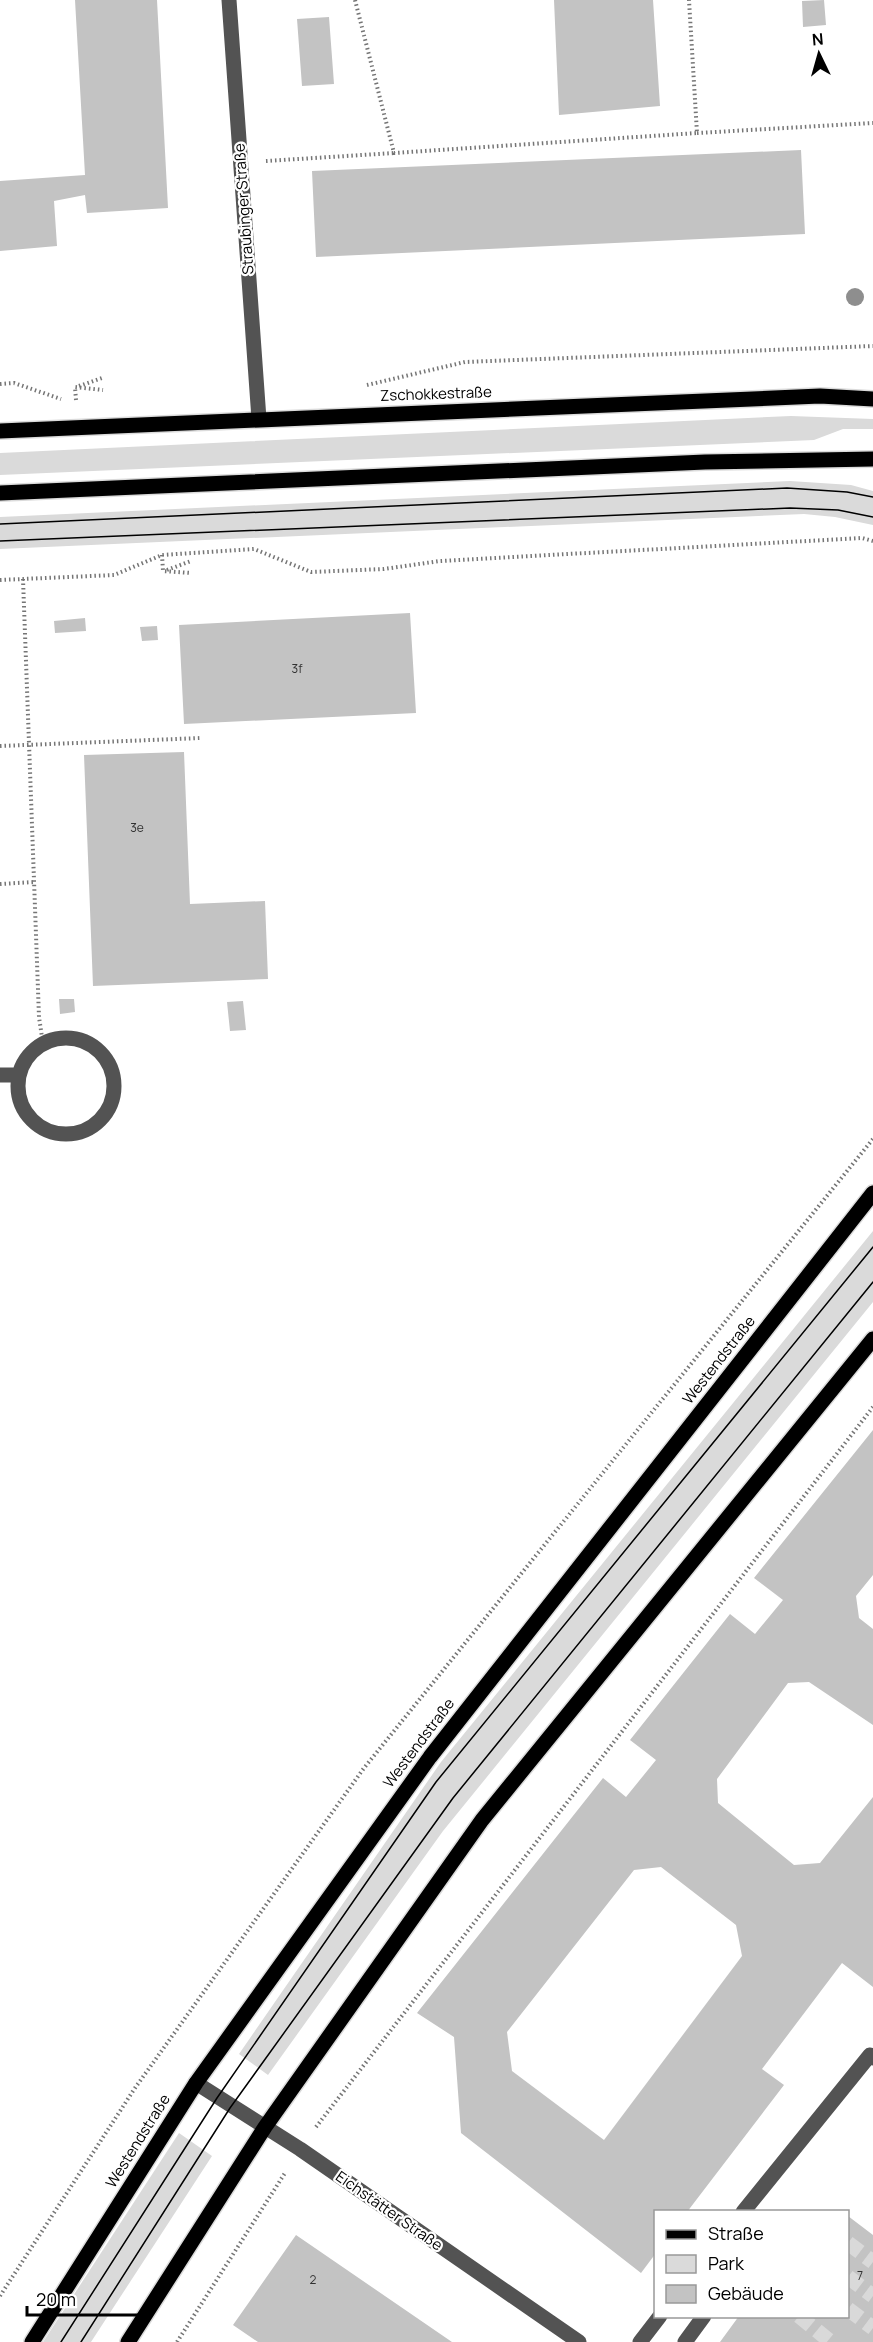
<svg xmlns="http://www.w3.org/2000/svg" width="873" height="2342" viewBox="0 0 873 2342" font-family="Manrope,sans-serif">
	<rect width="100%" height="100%" fill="#fff"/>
	<!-- green -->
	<path fill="#dadada" d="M791 416 873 419V429H843L814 440 0 475V453Z
		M790 481 851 485 873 491V525L835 517 804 514 0 549V517Z
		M873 1231V1302L443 1831 268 2075 239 2054 441 1762Z
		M179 2133 212 2156 91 2342H43Z"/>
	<!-- building -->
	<path fill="#c3c3c3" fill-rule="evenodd" d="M75 0H157L168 208 87 213 85 195 54 201 57 246 0 251V181L85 175Z
		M554 0H653L660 106 559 115Z
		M824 0 826 25 803 27 802 1Z
		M329 17 334 84 302 86 297 19Z
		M801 150 805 234 316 257 312 171Z
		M410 613 416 713 184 724 179 625Z
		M85 618 86 631 55 633 54 621Z
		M157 626 158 640 142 641 140 627Z
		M184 752 190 904 265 901 268 979 93 986 84 755Z
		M59 999H74L75 1012 60 1014Z
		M243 1001 246 1030 230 1031 227 1002Z
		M873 1430V1575L856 1596 859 1618 873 1629V1725L809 1682 788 1683 717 1779 718 1803 794 1865 820 1863 873 1797V1987L842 1963 762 2069 784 2085 687 2212H656V2253L641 2273 461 2133 454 2037 417 2013 603 1778 626 1797 656 1760 630 1740 730 1614 755 1634 783 1600 754 1578ZM661 1867 736 1925 742 1956 604 2140 512 2071 507 2032 634 1870Z
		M848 2216 873 2235V2342H720L739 2316H848Z
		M296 2235 452 2342H258L233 2325Z"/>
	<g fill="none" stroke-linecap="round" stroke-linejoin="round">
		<!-- minor-tunnel -->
		<path stroke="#d9d9d9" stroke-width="15" stroke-dasharray="15 8" stroke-linecap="butt" d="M848 2243 873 2262
			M848 2277 873 2296
			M848 2309 873 2328
			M799 2316 831 2342"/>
		<!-- major casing -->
		<g stroke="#dbdbdb" stroke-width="18">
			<path id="major" d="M0 431 820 396 873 399
				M0 493 705 462 873 459
				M32 2342 196 2083 430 1757 873 1193
				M128 2342 265 2127 482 1820 873 1339"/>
		</g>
		<!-- path -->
		<path stroke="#757575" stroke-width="4" stroke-dasharray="1.5 3" stroke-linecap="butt" d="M355 0 394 153 697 133 689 0
			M697 133 873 123
			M266 161 394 153
			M0 384 14 383 61 399
			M367 385 465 362 873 346
			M79 386 102 378
			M76 400 75 387 103 390
			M162 555 163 571 191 573
			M167 570 191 561
			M23 579 39 1017 43 1044
			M0 580 114 575 162 555 254 549 311 572 384 569 440 561 862 538 873 541
			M0 746 201 738
			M0 884 34 882
			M316 2127 873 1407
			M0 2296 135 2088 364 1768 873 1139
			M177 2342 285 2173"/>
		<!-- minor -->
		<path stroke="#535353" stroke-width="15" d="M229 0 259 419
			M18 1086a48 48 0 1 1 96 0a48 48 0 1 1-96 0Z
			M0 1075H19
			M196 2083 300 2149 579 2342
			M743 2212 870 2055 873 2058
			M640 2342 660 2316
			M685 2342 704 2316"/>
		<!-- major -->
		<use href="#major" stroke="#000" stroke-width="15"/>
		<!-- tram -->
		<path stroke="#000" stroke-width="1.5" d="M0 524 787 488 847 492 873 497
			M0 541 790 508 838 510 873 517
			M61 2342 217 2098 436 1782 873 1247
			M81 2342 230 2108 453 1798 873 1282"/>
	</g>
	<!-- trees -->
	<circle fill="#8e8e8e" cx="855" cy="297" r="9"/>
	<g text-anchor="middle" stroke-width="4.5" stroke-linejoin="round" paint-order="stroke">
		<!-- number labels -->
		<g font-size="12" fill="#313131">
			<text x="297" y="673">3f</text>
			<text x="137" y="832">3e</text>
			<text x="860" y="2280">7</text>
			<text x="313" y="2284">2</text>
		</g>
		<!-- street labels -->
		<g font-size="15" fill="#000" stroke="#fff">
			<text transform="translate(244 209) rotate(-94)" y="5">Straubinger Straße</text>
			<text transform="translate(436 394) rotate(-2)" y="5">Zschokkestraße</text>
			<text transform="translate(719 1360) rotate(-52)" y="5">Westendstraße</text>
			<text transform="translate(419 1743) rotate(-53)" y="5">Westendstraße</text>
			<text transform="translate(138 2141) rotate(-58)" y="5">Westendstraße</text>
			<text transform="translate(389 2211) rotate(35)" y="5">Eichstätter Straße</text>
		</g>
	</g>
	<!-- legend -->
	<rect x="654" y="2210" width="195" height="108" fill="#ffffff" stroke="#999999" stroke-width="1.5"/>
	<rect x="666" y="2230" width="30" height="9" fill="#000000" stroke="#999999" stroke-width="1.5"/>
	<text x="708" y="2240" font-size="18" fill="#000000">Straße</text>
	<rect x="666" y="2255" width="30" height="18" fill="#dadada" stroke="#999999" stroke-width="1.5"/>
	<text x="708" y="2270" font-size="18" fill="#000000">Park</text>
	<rect x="666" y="2285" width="30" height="18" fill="#c3c3c3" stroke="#999999" stroke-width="1.5"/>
	<text x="708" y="2300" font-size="18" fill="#000000">Gebäude</text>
	<!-- north arrow -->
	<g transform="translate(819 54) rotate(355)" stroke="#ffffff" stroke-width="4.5" paint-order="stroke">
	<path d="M0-4.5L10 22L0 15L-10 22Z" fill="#000000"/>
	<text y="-9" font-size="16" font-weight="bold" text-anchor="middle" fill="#000000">N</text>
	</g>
	<!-- scale -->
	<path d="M27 2306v9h117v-9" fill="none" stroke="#000000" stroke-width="3"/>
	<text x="36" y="2306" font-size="18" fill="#000000" stroke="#ffffff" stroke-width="4.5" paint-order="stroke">20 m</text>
</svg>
